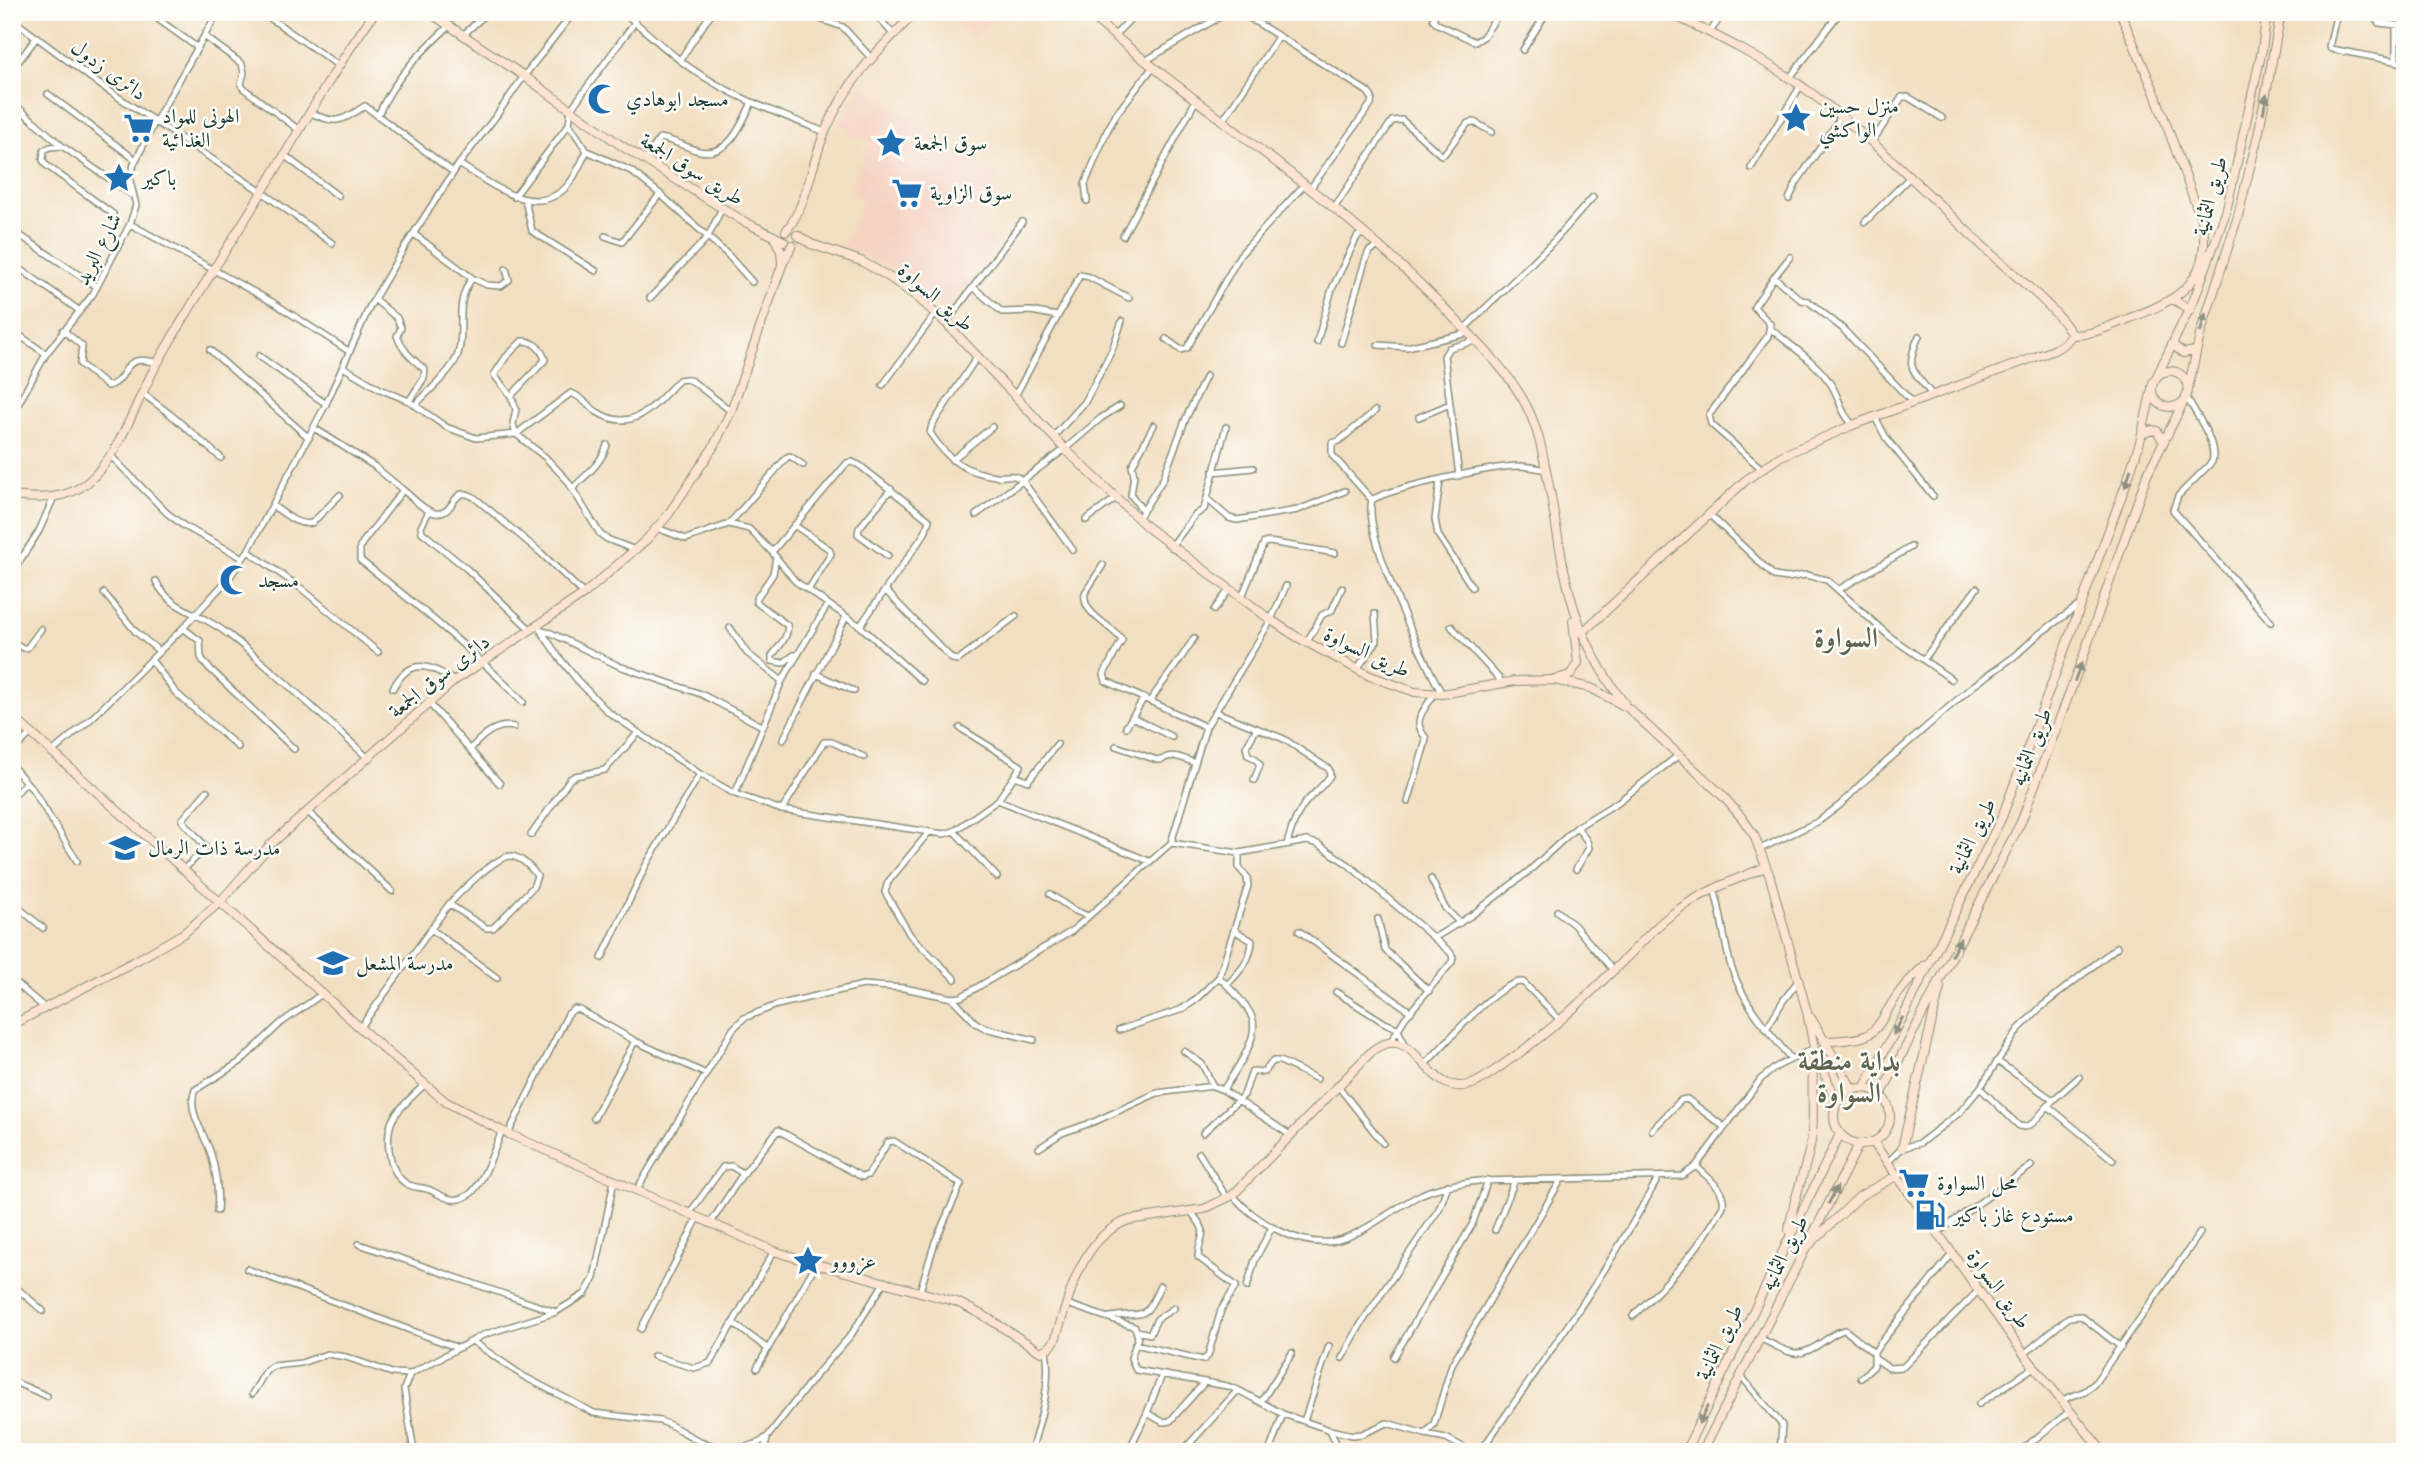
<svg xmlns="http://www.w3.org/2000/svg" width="2417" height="1464" viewBox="0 0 2417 1464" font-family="'Old Standard TT',Amiri,serif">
	<rect width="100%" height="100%" fill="#fdfcf7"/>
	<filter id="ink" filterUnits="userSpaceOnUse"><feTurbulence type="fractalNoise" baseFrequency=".0143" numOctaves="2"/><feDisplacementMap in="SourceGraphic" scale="14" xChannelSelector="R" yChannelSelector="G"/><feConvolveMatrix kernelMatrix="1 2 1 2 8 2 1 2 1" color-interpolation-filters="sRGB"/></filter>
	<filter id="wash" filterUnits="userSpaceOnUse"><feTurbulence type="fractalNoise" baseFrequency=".00686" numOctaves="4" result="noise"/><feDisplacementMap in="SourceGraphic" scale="28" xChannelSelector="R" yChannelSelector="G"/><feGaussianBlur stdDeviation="1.57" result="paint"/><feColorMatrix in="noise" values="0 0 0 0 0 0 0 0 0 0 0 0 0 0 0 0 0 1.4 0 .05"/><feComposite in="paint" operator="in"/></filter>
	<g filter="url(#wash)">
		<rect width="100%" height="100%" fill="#f2dec0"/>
		<!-- built -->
		<path fill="#f5d3c2" d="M949 12H1000L971 39Z
			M863 86 999 177 970 225 999 245 948 311 893 269 843 246 864 198 851 192 869 141 848 135 850 129 838 124Z"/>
	</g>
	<g filter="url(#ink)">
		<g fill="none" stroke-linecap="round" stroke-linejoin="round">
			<!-- street casing -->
			<g stroke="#888e7a" stroke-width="8">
				<path id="street" d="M148 12 198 48
					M623 12C645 30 666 51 689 67 730 96 779 114 825 132
					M800 12 843 27 871 58
					M873 12 893 34
					M1240 12 1368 92 1372 98 1371 104 1310 189
					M1437 12 1433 19 1436 23 1475 42 1483 37 1500 12
					M2337 12 2329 47 2331 49 2405 63
					M2369 12 2379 23 2405 26
					M253 14H262L267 16 339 66
					M12 19 103 87 262 192 332 243
					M1710 32 1724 12
					M463 35 488 12
					M204 36 242 64 244 73 241 84 243 88 299 130
					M1114 36 1137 12
					M1523 50 1547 12
					M680 60 712 12
					M1145 61 1228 12
					M2396 61V26
					M12 70 37 37
					M1789 79 1840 12
					M48 94 136 160
					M12 102 62 146 131 194
					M311 113C339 126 342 120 365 106L453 172
					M378 115C396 76 418 55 449 26
					M1223 120 1278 37
					M1872 142 1902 97H1908L1942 118
					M62 146 50 147 44 150 43 160 46 165 113 214
					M587 151 569 124 571 109 635 22
					M284 155 338 196
					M645 161 660 138C672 140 684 146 696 150 728 160 741 126 752 102
					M459 164C489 182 536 222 568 185 576 176 581 162 587 151L631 171 660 194 728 255 752 282
					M1751 168 1801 85
					M514 197 569 124
					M1789 199 1797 182 1841 117
					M525 200 532 231 596 271
					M1087 201 1085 184 1107 131 1117 113 1153 67
					M1334 208 1392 121 1402 120 1441 155 1444 154 1468 123 1474 122 1492 132
					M1865 222 1909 178
					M130 224 274 303 350 352
					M12 230 97 287
					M414 234 472 278C453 305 466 328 458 354 454 369 427 393 415 405
					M605 236 622 242 660 194
					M1123 236 1196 100
					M12 263 80 311
					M1774 277 1801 300 1808 301 1842 328 1913 403
					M472 278 487 285 501 286 509 280 506 269
					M973 287 1002 312 1031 311 1057 316
					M650 298 708 237 722 208
					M374 299 397 318 401 328 397 336C403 352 413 359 425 370L424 378 409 401
					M946 323 1022 222
					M1464 329 1554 241 1593 197
					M1771 329C1791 346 1818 363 1832 386 1841 401 1839 410 1853 425
					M12 330 46 354
					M63 330 82 346 80 364 107 386C131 382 118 351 157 363
					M1919 336C1904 369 1913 370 1933 396
					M1166 339 1181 350 1187 348 1240 255 1304 185
					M522 341C533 340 542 349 545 360L511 396 494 375 506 357Z
					M1317 342 1332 289 1357 237 1364 233
					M1341 343 1365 261 1369 251 1380 246
					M1378 345 1407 347 1468 333
					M210 350 309 438
					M259 356 326 404
					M977 357 932 425 930 433C948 460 964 472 996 476 1007 477 1013 473 1022 480L1073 550
					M343 367 380 389 409 401 446 427 476 438 516 434 571 393C581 396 588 406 597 412 634 435 655 404 679 380L685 379 692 381 731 411
					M883 385 936 313
					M142 393 170 414 221 458
					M511 396 516 409 513 424 516 434 545 457 567 480 600 534 607 539 635 550
					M1015 396 1080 275 1089 277 1129 298
					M2186 396C2195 413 2218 443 2212 462L2178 496 2173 510 2271 622
					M12 415 46 354 93 294 130 224 136 205 130 181 134 164 155 122 218 12
					M1419 417 1450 404
					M1875 417 1886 438 1933 496
					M314 428 374 466 403 490
					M1054 436 1085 402 1112 350 1122 321
					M110 455 167 513 184 526 243 558
					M952 460 992 427
					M1762 469 1711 424 1709 415 1768 336 1770 324 1754 307 1774 277 1790 257
					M1213 472 1253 468
					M1459 476 1444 356 1449 348 1475 341
					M1440 481 1435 519 1438 535 1472 587
					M573 488C587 474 601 464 607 445
					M1207 499 1229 518 1237 520 1298 510 1345 491
					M1372 500C1362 534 1424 660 1442 694
					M1372 500C1390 488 1495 466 1519 466 1528 466 1537 468 1546 470
					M1372 500 1332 455V443L1339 441 1375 411
					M273 506C285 514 297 526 312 523L340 495
					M429 511 421 527 422 532 467 569 531 630
					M1143 511 1131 495 1134 475 1132 466 1154 425
					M1709 514 1774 576 1787 578 1806 575 1827 580 1889 636 1951 679
					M976 515 1065 449 1101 418 1120 406
					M1138 519 1163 479 1186 418 1206 376
					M1086 520 1116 498
					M729 524 787 457 790 456 803 465
					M794 525 829 549 831 554 808 590
					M657 528 686 539 729 524 749 529 772 552 795 581 828 604 782 681 735 794
					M1171 547 1194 516 1204 509 1226 427
					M248 551 302 589 378 652
					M772 552 847 463 852 462 859 465 929 520 925 533 860 626
					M888 556 858 534 859 528 891 489
					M776 557 773 574 756 599V602L787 625C790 636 778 647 772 656V661L783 663 794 655
					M1103 565 1085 593C1081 614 1112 625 1122 640L1104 674 1106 681 1206 727
					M12 573 39 531 54 497
					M156 581C166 603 187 610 206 620 225 630 242 645 258 659 296 691 331 724 367 757
					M885 590 952 659 958 660 1016 616
					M1838 590 1911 547
					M104 593 136 632 160 652
					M1241 599 1264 543 1269 542 1335 553
					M828 604 860 626 922 681
					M1214 610 1229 590
					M537 625 558 656 578 681 608 712 700 774 735 794 782 810 944 834 954 831 998 800 1149 861
					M1451 626 1504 684
					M183 628 200 641 201 657 205 664 294 749
					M730 628 747 653 782 681
					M541 631 551 633 619 666 701 694 762 726
					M12 641 23 648H27L41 629
					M1307 642 1322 615 1332 610 1342 588
					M1924 659 1977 588
					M152 661 176 693 238 747
					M1357 669 1377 641 1375 614
					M816 674 854 691
					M393 688C410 657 430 664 454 681
					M1150 701C1165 679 1181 660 1194 638
					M523 702C473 650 417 605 360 560V547L363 542 403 490C412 497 424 511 435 513 456 517 451 482 475 498L541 553 584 594
					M430 704 500 784
					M1216 712 1284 739 1329 769 1330 776C1323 786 1314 793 1306 802 1296 814 1291 829 1287 844
					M1132 717 1172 737
					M1126 727 1144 698
					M960 728 1021 766 998 800
					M783 740 846 617
					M1116 746 1157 760H1162C1172 752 1184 759 1195 763
					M470 750C481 736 496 723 514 727
					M12 752 31 733
					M52 752 91 719 183 628 229 578 248 551 326 404 370 306 404 248 459 164 496 116 524 76 574 12
					M12 766 33 790 77 861
					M1015 776 1028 781 1057 744
					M1254 780 1260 765 1256 759 1248 755 1246 747 1257 728
					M12 798 26 782
					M1408 802 1425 744 1426 738C1411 720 1423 713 1434 694
					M782 810 824 742H832L864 757
					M307 811 392 891
					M954 831 997 877
					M929 832 888 882 885 892 910 935 955 979
					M531 835 570 779 575 776 605 770 638 733
					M1171 843 1239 853 1307 841 1318 844 1349 865 1450 952 1453 957 1452 962 1405 1018 1391 1041
					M1760 849 1819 821 1840 805 1861 784 1973 686 2015 656 2039 634 2081 604
					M184 869 205 849V846L182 820 207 791
					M1576 869 1589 848 1587 841 1577 827
					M1431 879 1445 908 1460 923
					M1714 889C1723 915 1723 943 1732 969 1745 1006 1767 1029 1791 1059
					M1050 894 1073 910 1088 916
					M12 902 43 928
					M1557 911 1574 925 1613 970
					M1378 919 1385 950 1429 991
					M431 929 497 978
					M1299 931 1411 1012
					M1434 938 1472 915 1529 871 1577 827 1618 802 1679 755
					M602 958 646 865 700 774
					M1219 977C1230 989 1248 1004 1253 1020 1258 1041 1234 1073 1223 1090
					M12 980 45 1008
					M1227 985C1239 972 1251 961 1252 941L1234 930
					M1336 992 1385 1023 1397 1028 1406 1046
					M952 998 976 1023 985 1028 1034 1040
					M360 1028 449 904C460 892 496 856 511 856 521 857 532 868 537 876L533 887 493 928H486L449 904
					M1766 1029 1783 1001 1798 981
					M1119 1030 1180 1010 1193 1002 1219 977 1248 886 1247 877 1239 868V853
					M1184 1051 1202 1064 1213 1086
					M1997 1061 2053 1100
					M1424 1065C1445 1046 1497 980 1523 982L1560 1020
					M424 1085C414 1095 402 1105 394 1117 384 1134 388 1170 404 1182 412 1189 421 1186 430 1190 445 1197 454 1205 470 1194 483 1184 495 1147 502 1131
					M1338 1086 1383 1143
					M1980 1088 2019 1126 2025 1127 2033 1123 2053 1100 2079 1077
					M2048 1106 2113 1160
					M594 1118 635 1041
					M1652 1130 1681 1100 1687 1099 1724 1127
					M1203 1133 1244 1095 1252 1071 1264 1072 1273 1061H1280L1317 1079
					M508 1134 568 1014 574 1009 580 1010 635 1041 706 1074
					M1039 1148 1062 1133 1096 1121 1157 1093 1213 1086 1223 1090 1290 1135
					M1199 1153 1227 1198
					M1887 1163 1902 1148 1920 1143 1959 1113 1980 1088 2018 1030 2040 1008 2117 947
					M636 1191 733 1029 744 1018 777 1005 863 985 904 988 952 998 961 997 1072 931 1171 843 1206 727 1271 620 1286 586
					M1233 1195C1254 1222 1306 1252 1342 1239 1371 1229 1395 1207 1422 1194 1440 1186 1459 1183 1479 1181L1682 1176 1696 1166 1761 1079 1776 1067 1814 1048
					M217 1211C219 1193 216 1172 211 1154 205 1134 186 1111 195 1090L240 1062 281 1023 322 994
					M689 1214 723 1167 731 1166 744 1174
					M710 1224 740 1178 778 1130 862 1177 868 1175 888 1142 894 1141 961 1184 935 1242 920 1291
					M1495 1230 1515 1180
					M1937 1233 2031 1166
					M359 1244 556 1312
					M247 1269 458 1348
					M12 1284 43 1311
					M1247 1287 1255 1260 1272 1227
					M1067 1304 1135 1327 1138 1337 1131 1358 1136 1370 1227 1386 1238 1390 1283 1414 1330 1430 1353 1435 1362 1434 1387 1423 1425 1434 1434 1424 1452 1364 1561 1180
					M1633 1316C1668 1282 1700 1249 1723 1206 1726 1190 1707 1177 1696 1166
					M1110 1317C1145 1311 1144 1323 1160 1286
					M733 1323 768 1349
					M641 1329 698 1218
					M1137 1331 1150 1334 1157 1319 1174 1308
					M1761 1339C1791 1352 1795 1362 1824 1341 1831 1336 1837 1331 1845 1330L1874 1353
					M472 1341 523 1376 594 1413 660 1421C674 1425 686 1435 700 1441 720 1450 752 1452 768 1436L815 1376 851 1335 884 1283
					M1135 1344 1203 1360 1208 1356 1221 1310 1236 1286 1198 1257C1199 1232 1212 1237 1191 1212
					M2024 1354 2069 1317 2081 1316 2121 1347
					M654 1356 694 1368 710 1363 774 1251
					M1394 1357 1472 1225 1488 1180
					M1342 1358 1361 1324 1439 1209 1448 1185
					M1874 1358 1889 1368 1903 1367 1979 1290
					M757 1368 816 1264
					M1741 1376 1782 1425 1780 1452
					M1861 1378 1874 1366V1353L1879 1345 1952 1254
					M12 1381 47 1396
					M252 1394 266 1371 273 1366 301 1363 327 1354 346 1357 392 1373 410 1374
					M2062 1400 2085 1391 2094 1384 2200 1233
					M1261 1402 1292 1353
					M1979 1404 2034 1367
					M1147 1413 1163 1422 1170 1421 1205 1382
					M1304 1421 1329 1346
					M1330 1430 1340 1452
					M1425 1434 1446 1438 1472 1452
					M414 1452 404 1389 410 1374 483 1335 556 1312 585 1294 594 1278 614 1181
					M764 1452 767 1439
					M1031 1452C1040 1419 1052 1385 1046 1350
					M1128 1452 1147 1413 1162 1375
					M1182 1452 1238 1390
					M1269 1452 1283 1414
					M1480 1452C1542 1363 1607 1274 1658 1178
					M2019 1452 2070 1411"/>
			</g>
			<!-- secondary casing -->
			<g stroke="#888e7a" stroke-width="10">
				<path id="secondary" d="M429 12 524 76 622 146 743 221 784 241
					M1087 12C1130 51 1177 85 1223 121 1302 182 1383 243 1452 316 1476 341 1503 366 1521 396 1540 427 1544 461 1551 496 1565 578 1571 634 1624 703
					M1667 12C1717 36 1767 60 1811 93 1875 140 1932 198 1990 253 2011 272 2061 312 2072 335
					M786 231C808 204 811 164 825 132 847 80 877 51 916 12
					M797 235 811 244 861 261 889 277 917 297 946 323 1065 449 1147 527 1271 620 1297 637 1370 676 1415 692 1442 694 1515 681 1554 680 1591 688 1628 708 1723 796 1742 818 1754 835 1770 877 1807 1012 1814 1048 1837 1103
					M774 237 781 251 782 263
					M2173 299 2190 310
					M2173 345 2183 353 2196 351
					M2152 389a18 18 0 1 1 36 0a18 18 0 1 1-36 0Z
					M2155 380 2195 297 2226 212 2262 50 2267 12
					M2188 389 2200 335 2238 216 2259 131 2281 12
					M2142 434 2152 430 2157 431 2163 441
					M12 496C38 499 67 500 88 482 122 452 135 402 157 364 190 305 227 249 262 192 299 132 334 69 375 12
					M1582 633 1746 480 1781 456 1853 425 2054 350 2064 344 2072 335C2091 335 2108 327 2125 320 2175 301 2211 285 2203 224L2154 91 2120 12
					M1560 678 1570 675 1578 663 1573 621
					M12 716 385 1050 446 1102 502 1131 774 1251 816 1264 957 1302 986 1317 1041 1352 1051 1346 1055 1340C1070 1296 1080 1237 1129 1220L1204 1209 1233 1195 1373 1050C1420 1017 1424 1106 1477 1082 1488 1076 1498 1068 1508 1061 1554 1030 1593 990 1632 952 1645 939 1657 925 1671 915 1699 893 1734 880 1766 867
					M1811 1018 1853 1090
					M12 1025 139 959 184 933 220 902 270 845 454 681 584 594 646 540 668 515 714 446 731 411 782 265 792 245
					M1827 1041C1880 1039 1871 1034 1898 994 1905 984 1915 975 1924 966
					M1864 1088 1903 1017 2002 817 2125 487 2140 442 2152 389
					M1834 1116a28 28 0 1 1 56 0a28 28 0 1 1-56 0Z
					M1881 1095 2021 822 2083 657 2147 475 2185 399
					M1873 1142 2024 1354 2103 1452
					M1902 1148 1940 987
					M1789 1231C1792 1200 1806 1172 1811 1141 1816 1112 1809 1083 1815 1055
					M1809 1245 1860 1196 1896 1176
					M1685 1452 1840 1134
					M1702 1452 1859 1144"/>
			</g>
			<!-- street -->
			<use href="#street" stroke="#fff" stroke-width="5"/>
			<!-- secondary -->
			<use href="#secondary" stroke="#fde4d1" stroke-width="8"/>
		</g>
		<!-- one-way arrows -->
		<defs><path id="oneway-solid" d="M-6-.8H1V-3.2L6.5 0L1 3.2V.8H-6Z" transform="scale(1.75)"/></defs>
		<g fill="#8e9082">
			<use href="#oneway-solid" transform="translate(2265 104) rotate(-79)"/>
			<use href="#oneway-solid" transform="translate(2203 323) rotate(-74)"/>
			<use href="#oneway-solid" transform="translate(2128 478) rotate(108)"/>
			<use href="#oneway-solid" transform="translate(2078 672) rotate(-69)"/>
			<use href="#oneway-solid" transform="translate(1956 947) rotate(-63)"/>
			<use href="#oneway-solid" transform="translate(1898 1026) rotate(118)"/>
			<use href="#oneway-solid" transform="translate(1833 1195) rotate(-63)"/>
			<use href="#oneway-solid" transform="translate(1703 1415) rotate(116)"/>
		</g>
	</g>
	<!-- icons -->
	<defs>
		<g id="mosque-bare" transform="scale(2.415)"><path d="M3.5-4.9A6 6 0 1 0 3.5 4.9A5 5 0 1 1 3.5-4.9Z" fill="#1f6fb2" stroke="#fdfcf7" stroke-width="2.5" paint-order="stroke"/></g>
		<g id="sight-bare" transform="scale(2.415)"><path d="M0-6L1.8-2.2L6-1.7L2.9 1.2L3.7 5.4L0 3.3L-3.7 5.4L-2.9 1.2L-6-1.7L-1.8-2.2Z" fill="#1f6fb2" stroke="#fdfcf7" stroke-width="2.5" paint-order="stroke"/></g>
		<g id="supermarket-bare" transform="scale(2.415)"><path d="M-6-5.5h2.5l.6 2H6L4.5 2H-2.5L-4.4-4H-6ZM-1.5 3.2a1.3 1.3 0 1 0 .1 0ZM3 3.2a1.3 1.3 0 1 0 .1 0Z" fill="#1f6fb2" stroke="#fdfcf7" stroke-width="2.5" paint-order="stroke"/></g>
		<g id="school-bare" transform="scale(2.415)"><path d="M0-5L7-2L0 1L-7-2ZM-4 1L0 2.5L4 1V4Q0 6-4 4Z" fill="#1f6fb2" stroke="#fdfcf7" stroke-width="2.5" paint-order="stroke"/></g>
		<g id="fuel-bare" transform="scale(2.415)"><path d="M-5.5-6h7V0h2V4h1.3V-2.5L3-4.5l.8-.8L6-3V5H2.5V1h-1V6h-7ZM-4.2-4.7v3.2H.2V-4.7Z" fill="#1f6fb2" stroke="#fdfcf7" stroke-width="2.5" paint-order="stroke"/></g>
	</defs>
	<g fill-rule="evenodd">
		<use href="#mosque-bare" x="603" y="99"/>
		<use href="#sight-bare" x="1796" y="118"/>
		<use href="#supermarket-bare" x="139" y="128"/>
		<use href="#sight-bare" x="891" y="143"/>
		<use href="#sight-bare" x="119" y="178"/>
		<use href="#supermarket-bare" x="907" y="193"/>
		<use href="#mosque-bare" x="235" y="580"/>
		<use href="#school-bare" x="125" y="848"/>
		<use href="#school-bare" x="333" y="963"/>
		<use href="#supermarket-bare" x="1914" y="1183"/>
		<use href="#fuel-bare" x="1930" y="1215"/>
		<use href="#sight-bare" x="808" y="1261"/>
	</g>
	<g text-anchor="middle" stroke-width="5" stroke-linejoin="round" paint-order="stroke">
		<!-- street labels -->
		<g font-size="21" fill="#1f3d34" stroke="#fdfcf7">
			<text transform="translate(109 70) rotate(36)" y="7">دائرى زدول</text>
			<text transform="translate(692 169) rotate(32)" y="7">طريق سوق الجمعة</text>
			<text transform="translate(2210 196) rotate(-75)" y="7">طريق الثمانية</text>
			<text transform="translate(98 249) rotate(-63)" y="7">شارع البريد</text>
			<text transform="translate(936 297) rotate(41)" y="7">طريق السواوة</text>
			<text transform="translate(1367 652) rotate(25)" y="7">طريق السواوة</text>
			<text transform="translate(439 676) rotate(-38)" y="7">دائرى سوق الجمعة</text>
			<text transform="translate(2031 747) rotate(-69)" y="7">طريق الثمانيه</text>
			<text transform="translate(1972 836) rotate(-64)" y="7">طريق الثمانية</text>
			<text transform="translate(1784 1253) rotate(-63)" y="7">طريق الثمانيه</text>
			<text transform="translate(1999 1289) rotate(54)" y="7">طريق السواوة</text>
			<text transform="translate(1719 1342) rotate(-64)" y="7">طريق الثمانية</text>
		</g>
		<!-- poi labels -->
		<g font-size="21" fill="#1f3d34" stroke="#fdfcf7" text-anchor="start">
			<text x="626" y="106">مسجد ابوهادي</text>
			<text x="1819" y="113">منزل حسين<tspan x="1819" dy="24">الواكشي</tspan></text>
			<text x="162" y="123">الهونى للمواد<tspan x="162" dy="24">الغذائية</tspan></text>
			<text x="914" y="150">سوق الجمعة</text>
			<text x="142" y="185">باكير</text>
			<text x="930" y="200">سوق الزاوية</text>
			<text x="258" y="587">مسجد</text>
			<text x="148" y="855">مدرسة ذات الرمال</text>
			<text x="356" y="970">مدرسة المشعل</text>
			<text x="1937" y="1190">محل السواوة</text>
			<text x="1953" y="1222">مستودع غاز باكير</text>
			<text x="831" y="1268">عزووو</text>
		</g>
		<!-- district labels -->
		<g font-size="28" font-weight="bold" fill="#5f6450" stroke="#fdfcf7">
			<text x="1846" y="647">السواوة</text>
			<text x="1849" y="1070">بداية منطقة<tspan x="1849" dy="32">السواوة</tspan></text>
		</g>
	</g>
	<!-- margin -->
	<rect width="2417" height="1464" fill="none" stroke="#fdfcf7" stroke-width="42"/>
</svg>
